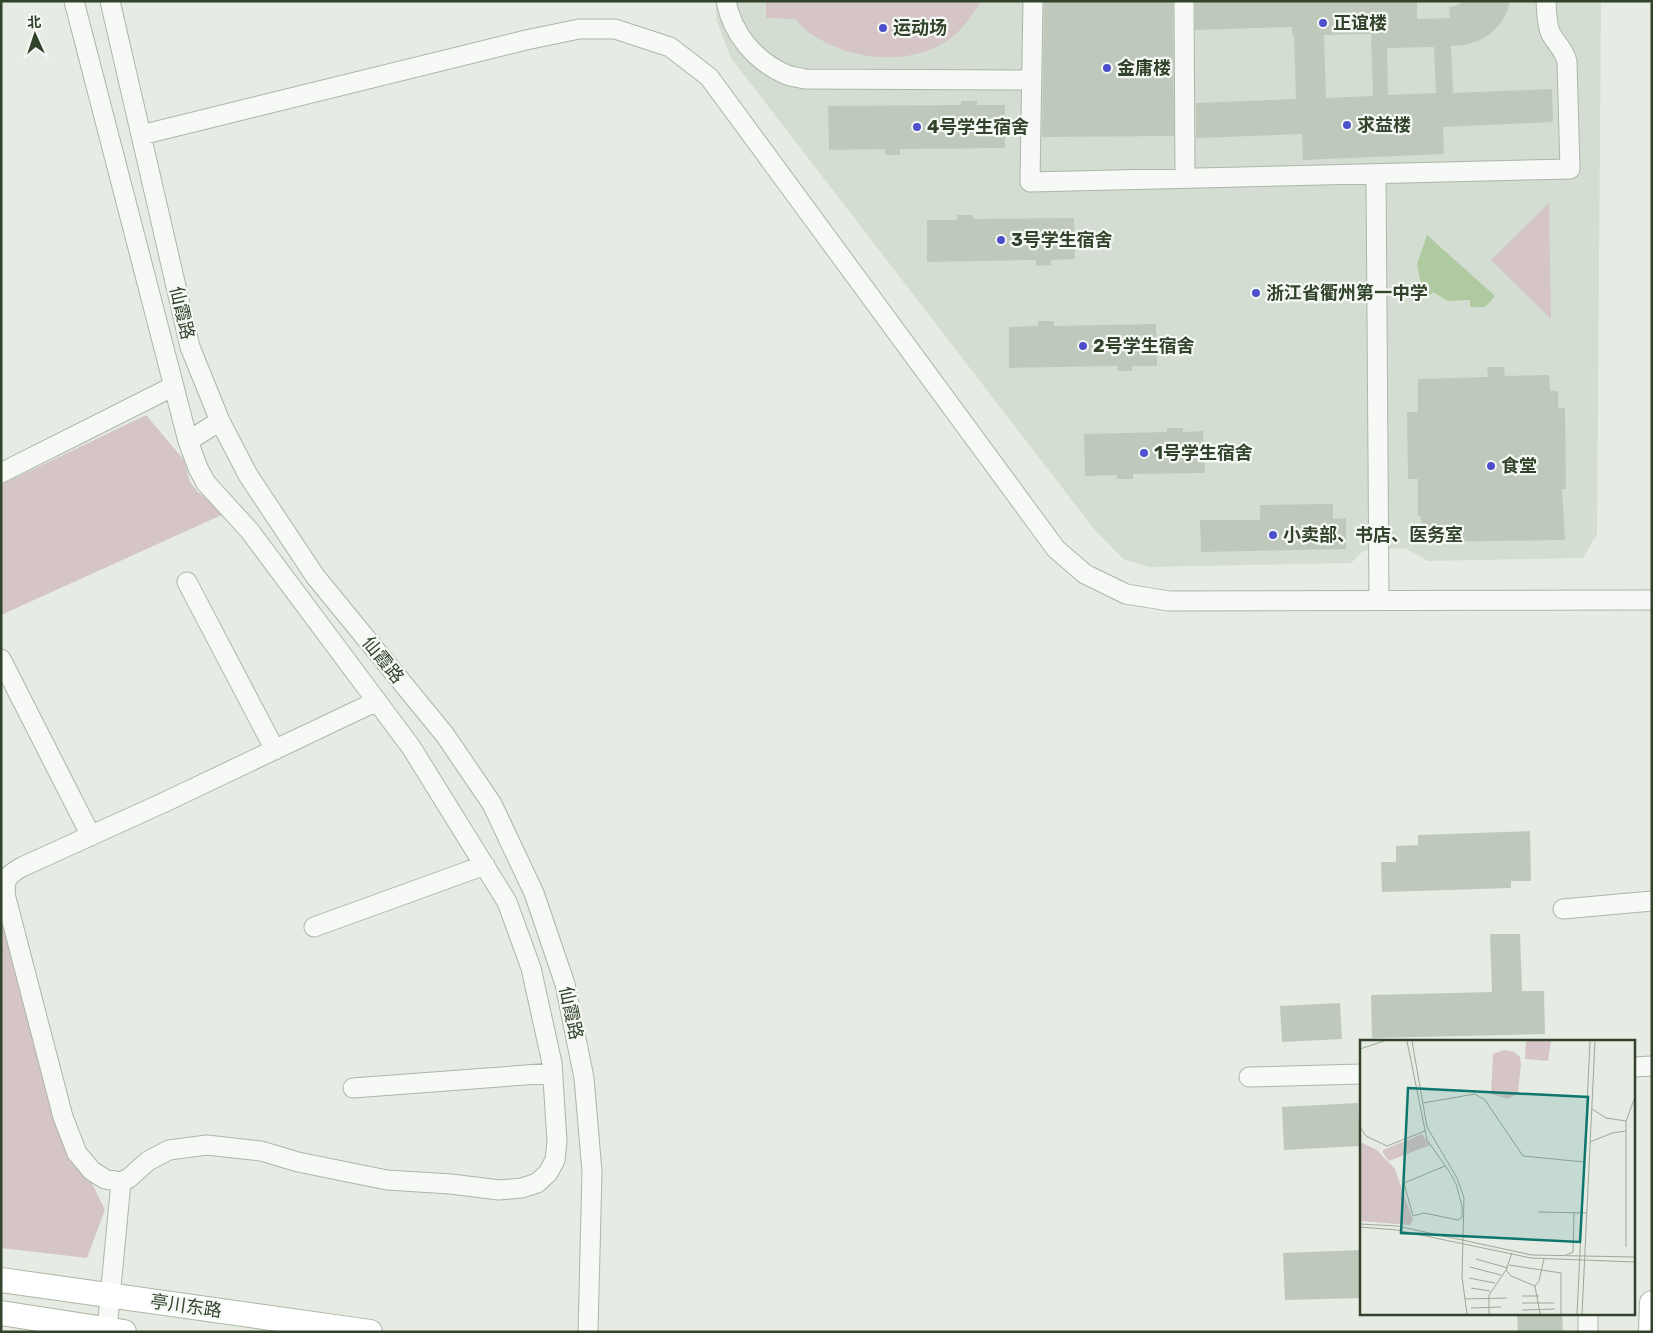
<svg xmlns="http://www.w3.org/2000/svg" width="1653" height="1333" viewBox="0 0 1653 1333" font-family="Rubik,'Noto Sans SC',sans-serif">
	<rect width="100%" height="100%" fill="#e6ebe4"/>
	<!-- built -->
	<path fill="#d4ddd2" d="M716 1H1601L1597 534 1583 558 1428 561 1405 548 1363 551 1351 563 1149 567 1123 559 1094 529 731 58 716 19Z"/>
	<!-- green -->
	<path fill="#d5c5c7" d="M766 1H981C973 14 964 28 952 37 912 68 851 61 811 34 805 30 800 24 795 19L766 18Z
		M1549 203 1551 319 1491 260Z
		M146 415 184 460 190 482 198 492 226 513 1 615V485Z
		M1 919 69 1157 90 1179 105 1210 87 1258 1 1248Z"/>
	<!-- water -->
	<path fill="#afcaa0" d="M1427 235 1495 296 1485 307H1470V300L1448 301 1433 292 1429 296 1422 289 1417 264Z"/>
	<!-- building -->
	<path fill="#bec9bb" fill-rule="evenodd" d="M1044 1H1173L1174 136 1042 137Z
		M1195 1H1417V19L1450 18 1449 7 1455 6 1464 1H1510L1507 12 1500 24 1490 34 1478 41 1465 45 1451 46 1453 93 1552 89 1553 122 1443 127 1444 154 1303 160 1302 134 1196 138V103L1296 99 1294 35H1292V27L1195 30ZM1371 34 1373 96 1326 98 1324 35ZM1434 47 1436 93 1388 95 1387 48Z
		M961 101H977V105H1005V148L900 149V155H885V149L829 150 828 106 961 105Z
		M957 215H973V219L1074 218 1075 259 1051 260V265L1036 266V260L927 262V220H957Z
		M1038 321H1054V326L1156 324 1157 366H1132V371H1117V366L1009 368V327L1038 326Z
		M1487 367H1504L1505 376 1549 375 1550 391H1558V408H1565L1566 489H1562L1565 540 1421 542V516H1418V479H1408L1407 412H1418V379L1488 377Z
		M1167 428H1183V432L1203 431 1205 473 1133 474V479H1117V475L1085 476 1084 434 1167 432Z
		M1333 504V519L1346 518V549L1201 552 1200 520H1260V505Z
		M1530 831 1531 881H1511V888L1382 892 1381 862H1396V846L1418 845V835Z
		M1490 934H1520L1522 991H1544L1545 1034 1372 1038 1371 995 1492 992Z
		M1340 1003 1342 1039 1282 1042 1280 1006Z
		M1358 1103 1360 1146 1284 1150 1282 1107Z
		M1362 1250V1298L1285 1300 1283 1253Z
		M1517 1314H1562L1563 1332H1518Z"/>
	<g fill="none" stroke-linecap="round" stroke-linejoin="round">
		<!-- minor casing -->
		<g stroke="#acb6a9" stroke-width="21">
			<path id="minor" d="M74 1 188 441 198 468 206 483 249 530 411 747 507 902 531 968 552 1063 557 1142 555 1160 548 1173 537 1183 522 1188 499 1190 451 1184 387 1180 298 1162 261 1151 207 1145 169 1150 148 1161 129 1178 121 1182 105 1179 92 1171 77 1153 63 1117 6 898C3 879 8 874 24 866L167 801 377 701
				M110 1 190 347 220 421 248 475 315 576 445 735 492 804 534 893 565 984 584 1078 592 1172 588 1332
				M726 1C732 33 755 61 785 74 791 77 798 77 804 79L1032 80
				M1033 1 1030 182 1570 169 1567 62C1564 49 1557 45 1551 34 1546 24 1547 12 1546 1
				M1184 1 1185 178
				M141 135 526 40 579 29H615L670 47 709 77 1056 549 1085 574 1126 594 1169 601 1652 600
				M1376 174 1379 600
				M188 441 220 421
				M1 473 174 386
				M187 582 275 750
				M1 659 91 836
				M1563 909 1652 901
				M314 927 485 865
				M1634 1067 1652 1066
				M1249 1077 1362 1074
				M353 1088 552 1073
				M1588 1314V1332
				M107 1329 121 1182"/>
		</g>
		<!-- major casing -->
		<g stroke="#a9b7a3" stroke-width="26">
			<path id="major" d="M1 1280 370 1332
				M1 1313 124 1332
				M1651 1332 1652 1303"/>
		</g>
		<!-- minor -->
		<use href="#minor" stroke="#f7f9f6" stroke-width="19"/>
		<!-- major -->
		<use href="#major" stroke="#fff" stroke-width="24"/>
	</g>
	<!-- markers -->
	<g fill="#4d50cc" stroke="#f5f8f4" stroke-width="2">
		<circle cx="1323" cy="23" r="5"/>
		<circle cx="883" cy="28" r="5"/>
		<circle cx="1107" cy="68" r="5"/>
		<circle cx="1347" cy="125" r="5"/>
		<circle cx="917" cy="127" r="5"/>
		<circle cx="1001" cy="240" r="5"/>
		<circle cx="1256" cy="293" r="5"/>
		<circle cx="1083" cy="346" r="5"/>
		<circle cx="1144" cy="453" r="5"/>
		<circle cx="1491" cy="466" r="5"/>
		<circle cx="1273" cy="535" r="5"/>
	</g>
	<g text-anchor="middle" stroke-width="4.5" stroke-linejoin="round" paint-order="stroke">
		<!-- poi labels -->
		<g font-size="18" font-weight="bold" fill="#31442b" stroke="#f5f8f4" text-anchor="start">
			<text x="1333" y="29">正谊楼</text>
			<text x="893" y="34">运动场</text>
			<text x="1117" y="74">金庸楼</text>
			<text x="1357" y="131">求益楼</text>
			<text x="927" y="133">4号学生宿舍</text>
			<text x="1011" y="246">3号学生宿舍</text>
			<text x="1266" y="299">浙江省衢州第一中学</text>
			<text x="1093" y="352">2号学生宿舍</text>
			<text x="1154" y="459">1号学生宿舍</text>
			<text x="1501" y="472">食堂</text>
			<text x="1283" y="541">小卖部、书店、医务室</text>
		</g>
		<!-- street labels -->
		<g font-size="18" fill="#31442b" stroke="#f5f8f4">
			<text transform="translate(182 313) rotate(77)" y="6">仙霞路</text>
			<text transform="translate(383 660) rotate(51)" y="6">仙霞路</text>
			<text transform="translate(571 1013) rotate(78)" y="6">仙霞路</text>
			<text transform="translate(186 1306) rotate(8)" y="6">亭川东路</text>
		</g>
	</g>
	<!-- overview -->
	<g transform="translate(1360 1040)">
		<rect width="275" height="275" fill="#e6ebe4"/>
		<path d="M166 1H191L188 21 165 19ZM144 10 154 12 160 17 161 24 158 53 148 59 131 54 133 14ZM62 94 70 105 29 121 23 113V110ZM0 102 17 110 35 129 53 180 50 185 0 181Z" fill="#d5c5c7"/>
		<path fill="none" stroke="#9ea89a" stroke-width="1" d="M47 1 67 100 72 107 89 131 96 144 102 166V177L98 180 64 173 53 176 44 143 85 126M52 1 67 87 97 138 104 158 102 237 107 274M0 9 24 1M63 63 115 54 125 60 163 116 224 122M232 69 246 78 266 81M0 87 6 96 27 106 65 91M230 102 252 93 266 91M178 172 227 173M0 184 37 186 172 215 275 217M0 187 37 190 171 218 275 222M266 207V81L275 57M206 215 213 212 214 173M116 219 148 228M149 225 201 233V274M110 227 141 235M146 230 151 236 175 246 180 274M109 238 135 243M175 246 179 241 184 219M111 248 130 251M162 256H179M105 259 147 258M162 263H194M111 268 141 267M162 270 195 269M129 274V255L146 230 152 213M217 274 230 1M222 274 235 1"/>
		<path fill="#0f766e" fill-opacity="0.15" stroke="#0f766e" stroke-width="2.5" d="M48 48 228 57 220 202 41 193Z"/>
		<rect width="275" height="275" fill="none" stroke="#31442b" stroke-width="2.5"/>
	</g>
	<!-- border -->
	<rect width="1653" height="1333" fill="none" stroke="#31442b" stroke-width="5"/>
	<!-- north arrow -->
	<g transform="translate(35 35) rotate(357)" stroke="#f5f8f4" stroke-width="4" paint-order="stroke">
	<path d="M0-4L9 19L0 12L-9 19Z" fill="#31442b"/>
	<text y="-8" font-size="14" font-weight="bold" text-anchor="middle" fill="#31442b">北</text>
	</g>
</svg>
